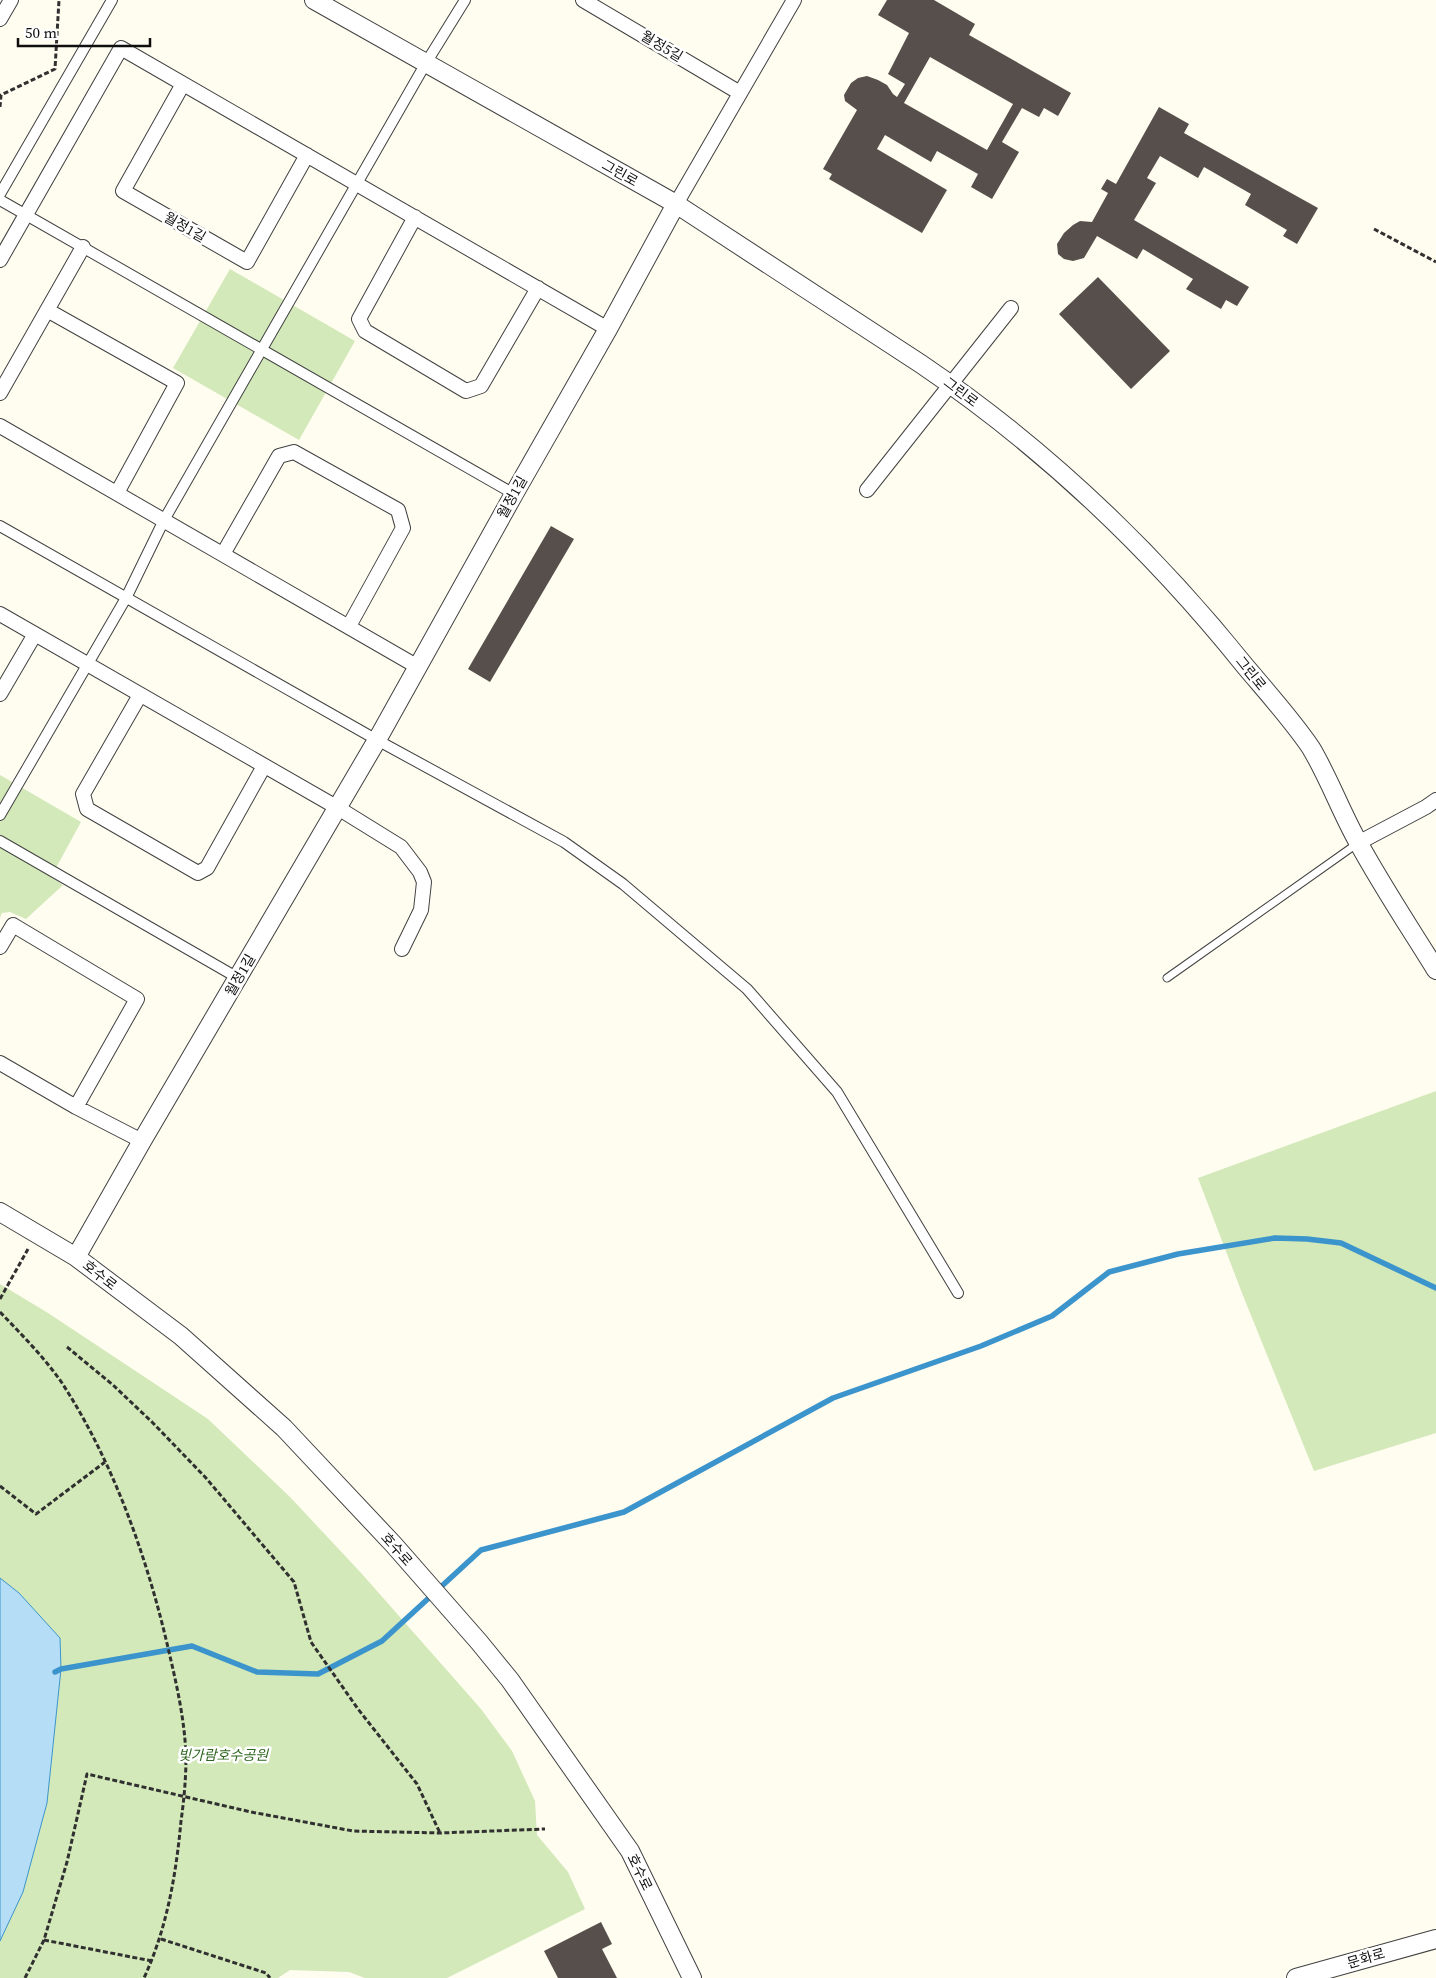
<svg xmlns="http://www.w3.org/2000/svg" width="1436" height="1978" viewBox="0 0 1436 1978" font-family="'Source Serif 4','Noto Sans KR',serif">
	<rect width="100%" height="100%" fill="#fffcf0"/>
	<!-- green -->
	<path fill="#d3e9b9" d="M230 269 355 341 299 440 173 368Z
		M0 775 81 822 51 877 63 885 26 919 10 912 2 913 0 918Z
		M1436 1091V1433L1314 1471 1242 1293 1198 1178Z
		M0 1284 48 1313 208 1419 290 1497 362 1574 481 1709 512 1751 535 1801 537 1835 568 1872 585 1909 447 1978H365L349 1972 290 1970 278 1978H0Z"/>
	<!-- water -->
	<path fill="#b5def6" stroke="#3c94cc" d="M0 1578 19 1593 60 1638 61 1669 47 1803 23 1892 0 1941Z"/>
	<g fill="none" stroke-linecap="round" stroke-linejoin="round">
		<!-- stream -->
		<path stroke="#3c94cc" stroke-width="5.5" d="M55 1672 61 1669 192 1646 257 1672 318 1674 382 1641 481 1550 624 1512 833 1398 981 1346 1052 1316 1109 1272 1178 1254 1275 1238 1307 1239 1341 1243 1436 1288"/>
	</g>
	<!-- building -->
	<path fill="#574f4b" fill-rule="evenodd" d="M887 0H934L975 24 969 35 1071 93 1058 116 1044 108 1039 117 1022 108 1002 142 1019 152 992 199 971 187 978 174 937 151 931 162 885 135 877 149 947 190 922 233 829 179 832 174 823 169 857 110 845 101 844 95 851 83 858 78 867 76 878 80 887 85 893 94 897 97 905 84 888 74 909 33 878 15ZM930 57 1013 104 987 150 904 103Z
		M1159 107 1189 124 1184 133 1318 208 1297 244 1283 236 1287 230 1245 205 1251 194 1204 167 1198 178 1160 156 1147 178 1156 183 1134 220 1249 287 1237 306 1226 300 1221 309 1186 289 1193 279 1143 249 1137 259 1097 236 1084 258 1073 261 1064 259 1058 254 1057 244 1064 233 1073 225 1080 221 1092 222 1108 193 1101 189 1107 179 1116 184Z
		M1098 277 1170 351 1131 389 1059 314Z
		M551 526 574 539 490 682 468 669Z
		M601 1922 612 1944 602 1949 617 1978H558L544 1951Z"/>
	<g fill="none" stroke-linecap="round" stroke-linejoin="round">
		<!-- service casing -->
		<g stroke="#414141" stroke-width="9">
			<path id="service" d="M1167 978 1358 843"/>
		</g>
		<!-- pedestrian casing -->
		<g stroke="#414141" stroke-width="12">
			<path id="pedestrian" d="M0 194 112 0
				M0 200 514 494
				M0 526 377 740 564 842 623 884 747 989 837 1092 958 1293
				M0 815 126 598 164 520 426 63 465 0
				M0 841 238 978"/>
		</g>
		<!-- minor casing -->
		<g stroke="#414141" stroke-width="16">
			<path id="minor" d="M583 0 740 93
				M0 19 11 0
				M183 84 123 191 247 262 307 155
				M676 204 794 0
				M415 217 359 319 365 331 466 391 481 386 538 288
				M0 260 121 48 608 329
				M47 310 177 383 117 493
				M0 393 83 247
				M0 426 418 667
				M867 490 1011 308
				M223 554 279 456 294 452 398 510 403 528 349 626
				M0 614 338 808 401 847 420 872 424 882 421 910 402 949
				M0 694 35 634
				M140 695 83 794 87 809 198 873 207 868 264 766
				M1358 843 1426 807 1436 800
				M0 947 13 925 137 999 76 1107
				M0 1063 76 1107 142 1141"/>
		</g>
		<!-- tertiary casing -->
		<g stroke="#414141" stroke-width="20">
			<path id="tertiary" d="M314 0 676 204 921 364C1045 448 1151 549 1245 666 1266 691 1293 721 1311 748 1329 778 1341 812 1358 842 1382 886 1410 928 1436 970
				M0 1212 76 1257 181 1336 284 1428 394 1545 479 1642 510 1680 630 1851 692 1978
				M76 1257 142 1141 377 740 514 494 608 329 676 204
				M1296 1978 1436 1939"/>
		</g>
		<!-- path -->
		<path stroke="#303030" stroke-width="3" stroke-dasharray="5 2.5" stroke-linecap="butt" d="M0 107 1 95 55 69 59 0
			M1374 229 1436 262
			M0 1299 28 1249
			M0 1312C22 1335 44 1357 62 1383 114 1463 148 1560 169 1652 177 1686 185 1722 186 1757 186 1778 184 1800 181 1821 176 1875 167 1928 144 1978
			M67 1347 113 1385 153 1423 206 1478 294 1582 311 1642 358 1709 417 1784 440 1833
			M0 1486 36 1514 105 1462
			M161 1939 266 1973 270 1978
			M44 1940 152 1961
			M25 1978 44 1940 67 1862 87 1774 251 1812 353 1831 440 1833 545 1829"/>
		<!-- service -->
		<use href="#service" stroke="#fff" stroke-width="7"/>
		<!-- pedestrian -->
		<use href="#pedestrian" stroke="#fff" stroke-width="10"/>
		<!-- minor -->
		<use href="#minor" stroke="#fff" stroke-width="14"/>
		<!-- tertiary -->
		<use href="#tertiary" stroke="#fff" stroke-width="18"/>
	</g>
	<g text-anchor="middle" stroke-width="5" stroke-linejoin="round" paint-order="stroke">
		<!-- street labels -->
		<g font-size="14" fill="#0e0e0e" stroke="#fff">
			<text transform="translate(662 46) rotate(31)" y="5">월정5길</text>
			<text transform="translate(620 173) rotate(29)" y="5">그린로</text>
			<text transform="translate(185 227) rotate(30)" y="5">월정1길</text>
			<text transform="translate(961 392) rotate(37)" y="5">그린로</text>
			<text transform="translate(512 497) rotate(-61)" y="5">월정1길</text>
			<text transform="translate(1251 673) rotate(51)" y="5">그린로</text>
			<text transform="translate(240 975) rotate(-60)" y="5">월정1길</text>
			<text transform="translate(100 1275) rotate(38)" y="5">호수로</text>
			<text transform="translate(397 1549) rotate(48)" y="5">호수로</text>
			<text transform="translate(640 1872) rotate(64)" y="5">호수로</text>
			<text transform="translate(1366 1958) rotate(-16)" y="5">문화로</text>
		</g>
		<!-- park labels -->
		<g font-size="14" font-style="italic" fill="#2e661f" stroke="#fff">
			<text x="223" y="1760">빛가람호수공원</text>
		</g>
	</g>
	<!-- scale -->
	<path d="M18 38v8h132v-8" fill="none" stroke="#0e0e0e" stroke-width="2.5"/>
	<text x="25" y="38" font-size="15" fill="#0e0e0e" stroke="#ffffff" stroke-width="4" paint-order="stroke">50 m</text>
</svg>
